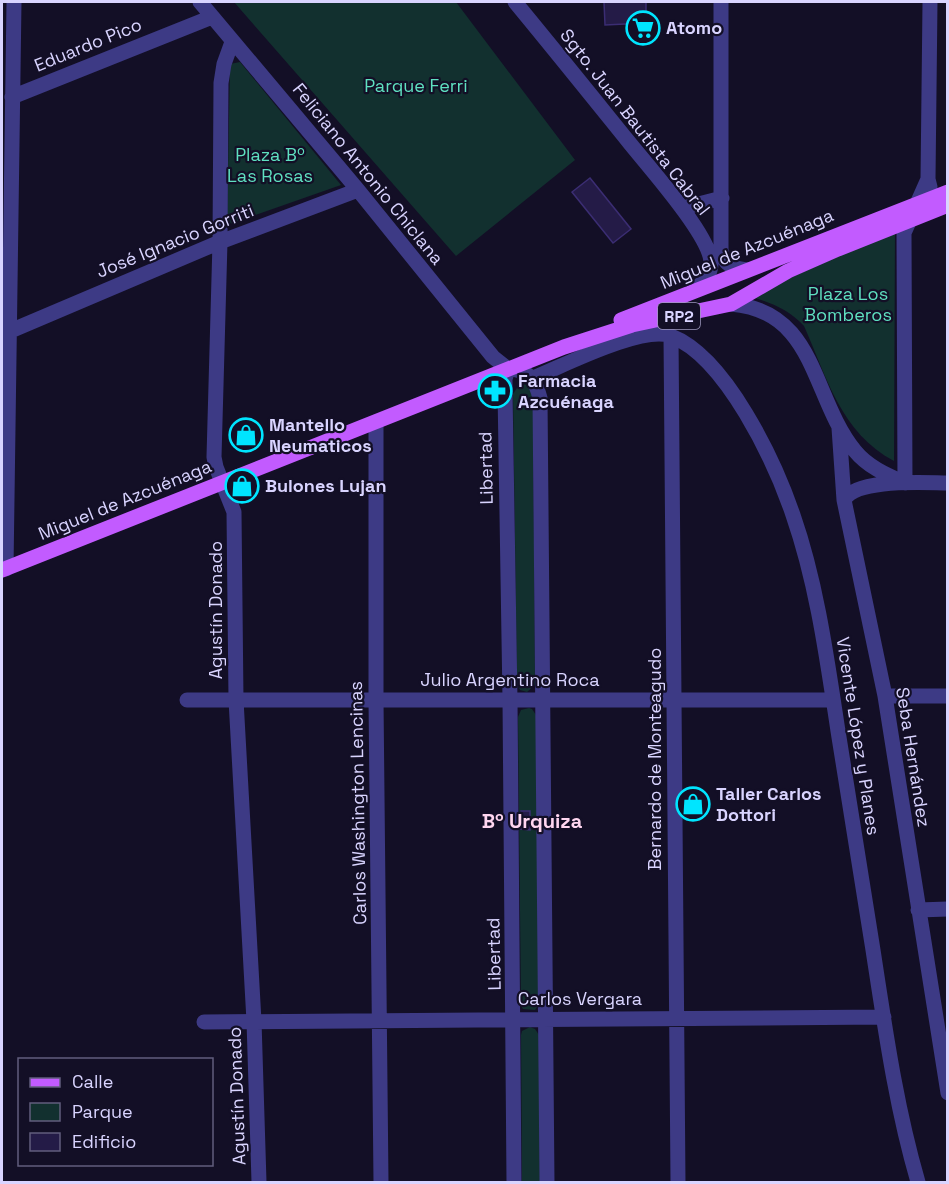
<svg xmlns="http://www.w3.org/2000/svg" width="949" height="1184" viewBox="0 0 949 1184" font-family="'Space Grotesk',sans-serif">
	<rect width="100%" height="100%" fill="#130f26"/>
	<!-- green -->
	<path fill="#12302f" d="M234 2H456L575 160 456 256Z
		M240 62 341 185 227 225 230 64Z
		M895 231 894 461C841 433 827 378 804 326 790 311 775 304 755 298L783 281Z
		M523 384 529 385 533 398 535 685 527 692 520 690 517 684 513 394 517 388Z
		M529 708 532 709 536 715 539 1004 535 1010 523 1009 521 1006 518 717 521 710Z
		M530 1027 535 1029 539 1035 540 1182H522L521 1035 522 1031Z"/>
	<!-- building -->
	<path fill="#241b47" stroke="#3b2d73" stroke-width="1.5" d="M604 2H646V23L605 25Z
		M590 178 631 229 613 243 572 192Z
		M521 811H530V830L521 829Z"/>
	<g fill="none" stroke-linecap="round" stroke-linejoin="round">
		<!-- minor -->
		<path stroke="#3d3a85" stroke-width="15" d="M200 2 358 190 493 357 508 369
			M515 2C553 48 590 94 628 141 647 165 708 233 711 261 712 275 703 283 693 290
			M721 2V250C724 266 733 268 747 270
			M930 2 928 179 930 187
			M232 42 224 64 221 83 220 242 214 457 216 467 234 512 236 700 254 1021 259 1182
			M12 97 212 17
			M683 208 722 198
			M731 304C817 311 811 397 855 451 868 467 887 475 905 483
			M8 332 220 242 358 190
			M671 336 678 1182
			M508 369C530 370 535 379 540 398L547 1182
			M508 369 505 379V391L510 700 514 1182
			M533 378C563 366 642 325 671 336 726 357 775 462 793 515 817 584 827 659 838 731 849 804 862 877 873 950 885 1028 896 1107 918 1182
			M376 422V700L381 1182
			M839 428 844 500 885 696 948 1093
			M905 483 904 233 928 179
			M844 500C856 478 925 483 948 483
			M6 569 14 2
			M885 696H948
			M187 700H833
			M918 910 948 909
			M204 1022 884 1017"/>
		<!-- major -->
		<path stroke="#c25bff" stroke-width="15" d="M621 320 948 192
			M2 570 564 347 632 325 731 304 788 271 838 249 948 205"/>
	</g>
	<!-- icons -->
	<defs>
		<g id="supermarket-ring" transform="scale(1.725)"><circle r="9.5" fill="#130f26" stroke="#00e5ff" stroke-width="1.5"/><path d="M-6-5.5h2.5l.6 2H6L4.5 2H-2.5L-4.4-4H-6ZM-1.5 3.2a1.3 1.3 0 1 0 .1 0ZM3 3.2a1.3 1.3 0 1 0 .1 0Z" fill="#00e5ff"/></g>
		<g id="pharmacy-ring" transform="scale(1.725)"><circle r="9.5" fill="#130f26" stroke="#00e5ff" stroke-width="1.5"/><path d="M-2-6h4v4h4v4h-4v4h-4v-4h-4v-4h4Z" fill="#00e5ff"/></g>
		<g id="shop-ring" transform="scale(1.725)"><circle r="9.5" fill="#130f26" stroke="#00e5ff" stroke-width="1.5"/><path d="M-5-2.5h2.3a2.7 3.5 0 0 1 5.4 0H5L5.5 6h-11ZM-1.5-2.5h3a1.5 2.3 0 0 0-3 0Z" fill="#00e5ff"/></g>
	</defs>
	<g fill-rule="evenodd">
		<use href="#supermarket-ring" x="643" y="28"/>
		<use href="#pharmacy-ring" x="495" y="391"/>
		<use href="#shop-ring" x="246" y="435"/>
		<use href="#shop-ring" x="242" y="486"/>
		<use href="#shop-ring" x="693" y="804"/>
	</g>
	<g text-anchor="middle" stroke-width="4.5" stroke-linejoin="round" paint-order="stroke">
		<!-- shield labels -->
		<rect fill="#130f26" stroke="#9e99be" stroke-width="1.5" x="658" y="303" width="42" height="26" rx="4.5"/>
		<g font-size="16" font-weight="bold" fill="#d9d4ff">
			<text x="679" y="322">RP2</text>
		</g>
		<!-- poi labels -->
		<g font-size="18" font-weight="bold" fill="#d9d4ff" stroke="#130f26" text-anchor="start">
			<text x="666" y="34">Atomo</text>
			<text x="518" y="387">Farmacia<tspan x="518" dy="21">Azcuénaga</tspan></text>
			<text x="269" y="431">Mantello<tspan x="269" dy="21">Neumaticos</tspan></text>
			<text x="265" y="492">Bulones Lujan</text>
			<text x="716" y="800">Taller Carlos<tspan x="716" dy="21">Dottori</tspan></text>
		</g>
		<!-- street labels -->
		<g font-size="18" fill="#d9d4ff" stroke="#130f26">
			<text transform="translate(88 45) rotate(-22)" y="6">Eduardo Pico</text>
			<text transform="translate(635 122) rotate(52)" y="6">Sgto. Juan Bautista Cabral</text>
			<text transform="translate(368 174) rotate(51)" y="6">Feliciano Antonio Chiclana</text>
			<text transform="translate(175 241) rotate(-22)" y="6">José Ignacio Gorriti</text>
			<text transform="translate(747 249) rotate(-22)" y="6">Miguel de Azcuénaga</text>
			<text transform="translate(486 468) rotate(-91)" y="6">Libertad</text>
			<text transform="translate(125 500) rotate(-22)" y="6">Miguel de Azcuénaga</text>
			<text transform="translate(216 610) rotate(-90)" y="6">Agustín Donado</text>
			<text x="510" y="686">Julio Argentino Roca</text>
			<text transform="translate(858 736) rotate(81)" y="6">Vicente López y Planes</text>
			<text transform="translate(913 757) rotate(81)" y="6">Seba Hernández</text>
			<text transform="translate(655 759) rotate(-90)" y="6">Bernardo de Monteagudo</text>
			<text transform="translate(358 803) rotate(-91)" y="6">Carlos Washington Lencinas</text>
			<text transform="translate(494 954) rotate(-91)" y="6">Libertad</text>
			<text x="580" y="1005">Carlos Vergara</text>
			<text transform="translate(237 1096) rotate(-92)" y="6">Agustín Donado</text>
		</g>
		<!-- park labels -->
		<g font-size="18" fill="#5fe0c0" stroke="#130f26">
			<text x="416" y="92">Parque Ferri</text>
			<text x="270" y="161">Plaza Bº<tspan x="270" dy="21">Las Rosas</tspan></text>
			<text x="848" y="300">Plaza Los<tspan x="848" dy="21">Bomberos</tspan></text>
		</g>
		<!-- neighbourhood labels -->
		<g font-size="20" font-weight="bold" fill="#ffd6f0" stroke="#130f26">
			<text x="532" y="828">Bº Urquiza</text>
		</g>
	</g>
	<!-- border -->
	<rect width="949" height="1184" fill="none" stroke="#d9d4ff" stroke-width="6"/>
	<!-- legend -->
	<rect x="18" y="1058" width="195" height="108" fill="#130f26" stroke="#625e7d" stroke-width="1.5"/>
	<rect x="30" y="1078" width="30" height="9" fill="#c25bff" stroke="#625e7d" stroke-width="1.5"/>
	<text x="72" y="1088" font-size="18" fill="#d9d4ff">Calle</text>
	<rect x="30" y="1103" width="30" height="18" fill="#12302f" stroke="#625e7d" stroke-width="1.5"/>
	<text x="72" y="1118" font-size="18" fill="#d9d4ff">Parque</text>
	<rect x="30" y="1133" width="30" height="18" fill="#241b47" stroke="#625e7d" stroke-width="1.5"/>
	<text x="72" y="1148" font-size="18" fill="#d9d4ff">Edificio</text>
</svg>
